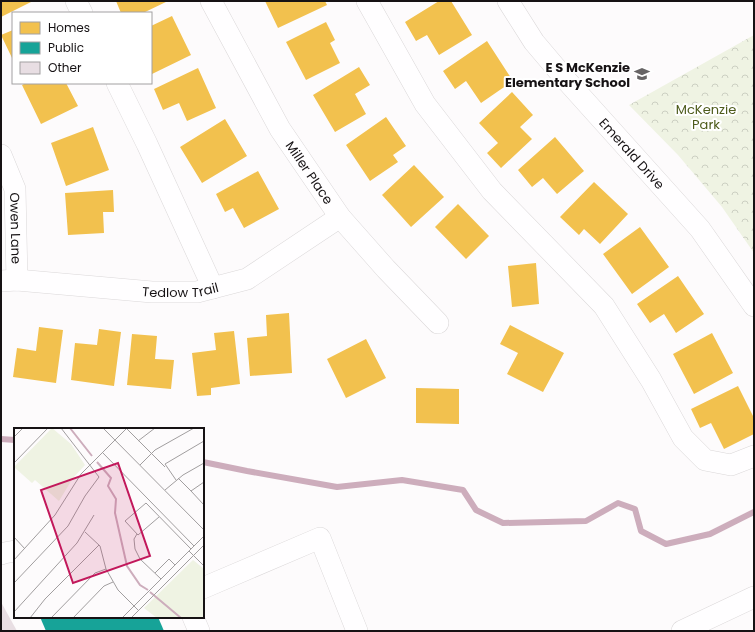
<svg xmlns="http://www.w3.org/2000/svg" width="755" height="632" viewBox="0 0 755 632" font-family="Poppins,sans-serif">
	<defs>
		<pattern id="forest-crowns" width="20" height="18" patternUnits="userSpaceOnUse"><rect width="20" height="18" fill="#eff3e3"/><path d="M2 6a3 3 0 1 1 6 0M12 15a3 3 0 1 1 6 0" fill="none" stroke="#cccfc2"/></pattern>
	</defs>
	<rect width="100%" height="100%" fill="#fdfbfc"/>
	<!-- forest -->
	<path fill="url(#forest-crowns)" d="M754 35V253L722 207 678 155 629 105Z"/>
	<!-- homes -->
	<path fill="#f2c14e" d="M1 1H33L1 17Z
		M116 1H168L143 13H121Z
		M265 1H325L327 5 278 28Z
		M439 1H451L472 35 439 55 427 35 416 41 405 22Z
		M172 16 191 55 152 74 151 72V26Z
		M326 22 335 40 330 43 340 63 306 80 286 42Z
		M13 30V60L1 35Z
		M487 41 513 81 481 103 466 81 455 89 443 71Z
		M359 67 370 85 355 94 366 114 335 132 313 95Z
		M198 68 216 108 187 121 179 103 163 110 154 89Z
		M26 83H66L78 106 41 124 22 85Z
		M512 92 533 115 520 127 532 139 501 168 487 153 498 143 479 123Z
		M386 117 406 146 393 155 398 162 370 181 346 145Z
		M225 119 247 156 202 183 180 147Z
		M93 127 109 170 66 186 51 143Z
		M555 137 584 171 557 194 543 178 532 187 518 170Z
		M414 165 444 197 411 227 382 195Z
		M258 171 279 209 244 228 233 208 225 212 216 194Z
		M594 182 628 214 600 244 584 229 579 235 560 217Z
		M113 190 114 212H103L104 233 68 235 65 193Z
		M458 204 489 236 466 259 435 227Z
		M640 227 669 267 632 294 603 254Z
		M536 263 539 304 512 307 508 266Z
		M678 276 704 314 676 333 664 314 650 323 637 304Z
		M289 313 292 373 250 376 247 338 267 336 266 315Z
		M510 325 564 353 543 392 507 374 518 353 500 344Z
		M39 327 63 330 56 383 13 377 17 348 36 351Z
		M99 329 121 332 114 386 71 380 75 343 97 345Z
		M234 331 240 384 211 388V395L197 396 192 353 216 350 214 333Z
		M712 333 733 373 694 394 673 354Z
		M132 334 157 336 155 359 174 360 171 389 127 385Z
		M366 339 386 378 346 398 327 359Z
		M738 386 754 418V434L724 449 711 423 700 428 691 409Z
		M416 388 459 389V424L416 423Z"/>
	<!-- public -->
	<path fill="#17a398" d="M40 617H158L164 631H46Z"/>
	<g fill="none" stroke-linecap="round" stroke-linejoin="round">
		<!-- stream -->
		<path stroke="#cdadbc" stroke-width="6" d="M1 439 15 440
			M203 462 247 471 337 487 402 480 463 490 476 510 503 523 586 521 618 503 635 509 641 531 666 544 710 534 754 512"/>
	</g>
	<!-- building -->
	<path fill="#e8dee3" d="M1 602 17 631H1Z"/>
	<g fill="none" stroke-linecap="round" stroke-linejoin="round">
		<!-- minor casing -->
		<g stroke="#dbd8d9" stroke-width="22">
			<g id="minor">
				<path d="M76 1 82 13"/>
				<path id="s1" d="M211 1 280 129 340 217 386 269 438 323"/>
				<path d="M367 1 425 104 492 191 604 306 651 380 683 438 705 460 731 465 754 456"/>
				<path id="s2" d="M508 1 534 42 567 81 700 229 754 306"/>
				<path d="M117 83 147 144 213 288"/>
				<path id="s3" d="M1 155 15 189 17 280"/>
				<path id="s4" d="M1 281 17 280 152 292H197L247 279 340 217"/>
				<path d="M1 554 4 553 15 551"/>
				<path d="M203 588 320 538 357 631"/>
				<path d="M193 617 199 631"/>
				<path d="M682 631 754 597"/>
			</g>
		</g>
		<!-- minor -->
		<use href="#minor" stroke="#fffeff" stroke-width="21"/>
	</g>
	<!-- icons -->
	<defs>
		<g id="school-bare" transform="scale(1.2)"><path d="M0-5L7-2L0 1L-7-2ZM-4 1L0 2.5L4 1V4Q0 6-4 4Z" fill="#676465" stroke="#fff" stroke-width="2.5" paint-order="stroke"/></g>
	</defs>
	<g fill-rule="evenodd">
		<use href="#school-bare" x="642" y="74"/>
	</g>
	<g text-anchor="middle" stroke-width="4" stroke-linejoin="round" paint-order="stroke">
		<!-- poi labels -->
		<g font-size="13" font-weight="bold" fill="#161214" stroke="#fff" text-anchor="end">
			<text x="630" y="72">E S McKenzie<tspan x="630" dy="15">Elementary School</tspan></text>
		</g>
		<!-- park labels -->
		<g font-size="13" fill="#4e5c1c" stroke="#fff">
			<text x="706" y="114">McKenzie<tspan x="706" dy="15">Park</tspan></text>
		</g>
		<!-- street labels -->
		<g font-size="13" fill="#161214" stroke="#fff">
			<text dy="5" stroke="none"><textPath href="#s2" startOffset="197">Emerald Drive</textPath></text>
			<text dy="5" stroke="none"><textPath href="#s1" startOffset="198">Miller Place</textPath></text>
			<text dy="5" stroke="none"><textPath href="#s3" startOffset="76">Owen Lane</textPath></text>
			<text dy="5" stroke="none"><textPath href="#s4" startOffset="180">Tedlow Trail</textPath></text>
		</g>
	</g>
	<!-- overview -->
	<g transform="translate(14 428)">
		<rect width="190" height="190" fill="#fdfbfc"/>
		<path d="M38 0 57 16 71 37 59 50 45 73 21 52 18 55 0 39ZM179 132 190 141V190H143L130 180Z" fill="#eff3e3"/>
		<path fill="none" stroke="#cdadbc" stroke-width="2" d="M56 0 78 28M83 34 97 50 94 58 102 71 101 85 113 138 126 157 134 162M136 164 167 190"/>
		<path fill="none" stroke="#a19e9f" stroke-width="1" d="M89 0 190 102M113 1 151 39M0 9 9 0M124 13 141 0M88 24 180 118M0 35 34 0M126 37 141 22 180 0M164 50 178 64M162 52 151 36 190 13M190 54 177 63 190 77M151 62 169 47 190 35M145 89 124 107 111 93 132 75 177 121M71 104 86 118 92 141 104 162 124 182M123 106 120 111 121 121 126 131 147 151M0 109 11 121M175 123 190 138M0 132 41 87 67 46 113 0M141 145 155 131 161 137M0 155 54 98 71 68 85 49 47 0M0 184 63 115 80 87M16 190 31 171 85 117M37 190 81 145 92 141M59 190 90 158 99 154M108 190 190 108M117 190 190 117"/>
		<path fill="#c2185b" fill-opacity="0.15" stroke="#c2185b" stroke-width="2" d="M104 35 136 128 59 155 27 62Z"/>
		<rect width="190" height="190" fill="none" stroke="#161214" stroke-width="2"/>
	</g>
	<!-- border -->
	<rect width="755" height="632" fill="none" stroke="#161214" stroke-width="4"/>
	<!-- legend -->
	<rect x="12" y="12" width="140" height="72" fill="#ffffff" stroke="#a2a0a1"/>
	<rect x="20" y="22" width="20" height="12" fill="#f2c14e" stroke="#a2a0a1"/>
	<text x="48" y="32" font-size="12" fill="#161214">Homes</text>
	<rect x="20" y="42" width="20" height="12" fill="#17a398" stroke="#a2a0a1"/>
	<text x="48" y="52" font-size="12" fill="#161214">Public</text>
	<rect x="20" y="62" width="20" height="12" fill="#e8dee3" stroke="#a2a0a1"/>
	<text x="48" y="72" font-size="12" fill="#161214">Other</text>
</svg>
